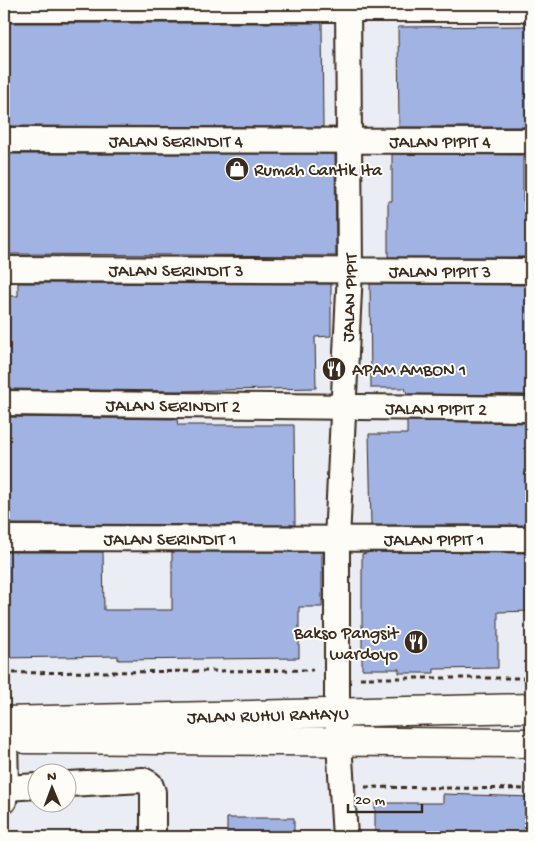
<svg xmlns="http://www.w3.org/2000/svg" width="535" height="841" viewBox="0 0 535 841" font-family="'Gochi Hand',sans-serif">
	<rect width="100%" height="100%" fill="#eaedf3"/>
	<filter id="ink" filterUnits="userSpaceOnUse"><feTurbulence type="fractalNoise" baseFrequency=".02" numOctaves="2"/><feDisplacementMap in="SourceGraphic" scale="10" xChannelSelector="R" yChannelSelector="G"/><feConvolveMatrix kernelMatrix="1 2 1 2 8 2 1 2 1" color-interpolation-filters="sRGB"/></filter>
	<g filter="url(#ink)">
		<!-- building -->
		<path fill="#a0b3e2" stroke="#3b2a1e" d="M4 23H322L323 127 4 126Z
			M529 26 531 127H399L398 27Z
			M4 154H335L336 256 4 254Z
			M392 154 523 155V201H531V257H388V201H392Z
			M18 283 331 284V336L315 337 316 388 177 391 4 389V296H18Z
			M370 284 531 285V395L407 394 405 388H371Z
			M4 417 177 419 178 425H294L295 525 4 524Z
			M407 421 531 423V525H371L369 434H407Z
			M4 552H103L104 610H172V552H322V607H299V658L118 660V656L4 658Z
			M371 552 531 553V611L498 612V668L434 669V673H399V669H362V554Z
			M443 794 531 797V837H375V803H443Z
			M227 818H294V837H227Z"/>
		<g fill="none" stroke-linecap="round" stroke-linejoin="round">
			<!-- minor casing -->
			<g stroke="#3b2a1e" stroke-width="28">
				<g id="minor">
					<path d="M4 9H531"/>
					<path id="s1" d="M4 140 531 141"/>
					<path id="s2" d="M4 269 531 271"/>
					<path id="s3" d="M4 403 531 409"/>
					<path id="s4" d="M4 538 531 539"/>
					<path d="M68 784 143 780 150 784 153 792V837"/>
					<path d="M6 788 38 786"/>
					<path d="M4 801 6 788 5 738"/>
					<path id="s5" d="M345 837 337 711V540L350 270 348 4"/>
				</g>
			</g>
			<!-- major casing -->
			<g stroke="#3b2a1e" stroke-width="31">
				<g id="major">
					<path id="s6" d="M4 721 531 708"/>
					<path d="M25 739 531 743"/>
				</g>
			</g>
			<!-- path -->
			<path stroke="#3b2a1e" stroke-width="3" stroke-dasharray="5 4" stroke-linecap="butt" d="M4 673 313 670
				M360 678H531
				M365 787 531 789"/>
			<!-- minor -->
			<use href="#minor" stroke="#fdfcf7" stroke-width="24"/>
			<!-- major -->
			<use href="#major" stroke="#fdfcf7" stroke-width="28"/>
		</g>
	</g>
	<!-- icons -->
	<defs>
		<g id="shop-disc" transform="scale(1.25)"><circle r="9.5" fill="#3b2a1e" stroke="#fdfcf7"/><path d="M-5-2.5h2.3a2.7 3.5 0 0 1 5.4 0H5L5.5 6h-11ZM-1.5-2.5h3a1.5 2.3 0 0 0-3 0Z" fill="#fff"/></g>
		<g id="restaurant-disc" transform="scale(1.25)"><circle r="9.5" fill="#3b2a1e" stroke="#fdfcf7"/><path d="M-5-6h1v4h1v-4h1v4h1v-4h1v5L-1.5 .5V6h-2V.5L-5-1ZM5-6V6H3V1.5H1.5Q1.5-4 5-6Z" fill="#fff"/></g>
	</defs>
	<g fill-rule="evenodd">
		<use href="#shop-disc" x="237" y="169"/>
		<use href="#restaurant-disc" x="334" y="369"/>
		<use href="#restaurant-disc" x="416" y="642"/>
	</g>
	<g text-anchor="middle" stroke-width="4" stroke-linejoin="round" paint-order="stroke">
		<!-- street labels -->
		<g font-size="18" fill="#3b2a1e" stroke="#fdfcf7">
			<text dy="6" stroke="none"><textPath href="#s1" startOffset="172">JALAN SERINDIT 4</textPath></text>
			<text dy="6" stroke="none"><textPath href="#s1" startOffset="436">JALAN PIPIT 4</textPath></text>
			<text dy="6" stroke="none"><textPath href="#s2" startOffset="172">JALAN SERINDIT 3</textPath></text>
			<text dy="6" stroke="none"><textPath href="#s2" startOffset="436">JALAN PIPIT 3</textPath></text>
			<text dy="6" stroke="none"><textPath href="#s5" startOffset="540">JALAN PIPIT</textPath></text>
			<text dy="6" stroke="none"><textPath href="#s3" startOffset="169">JALAN SERINDIT 2</textPath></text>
			<text dy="6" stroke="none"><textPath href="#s3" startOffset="432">JALAN PIPIT 2</textPath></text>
			<text dy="6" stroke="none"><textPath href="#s4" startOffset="166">JALAN SERINDIT 1</textPath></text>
			<text dy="6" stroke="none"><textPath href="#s4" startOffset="430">JALAN PIPIT 1</textPath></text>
			<text dy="6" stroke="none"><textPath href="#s6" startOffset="264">JALAN RUHUI RAHAYU</textPath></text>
		</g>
		<!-- poi labels -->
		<g font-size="18" fill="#3b2a1e" stroke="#fdfcf7" text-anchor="start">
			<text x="254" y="175">Rumah Cantik Ita</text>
			<text x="352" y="375">APAM AMBON 1</text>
			<text x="398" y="638" text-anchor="end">Bakso Pangsit<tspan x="398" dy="21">wardoyo</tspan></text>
		</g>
	</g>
	<!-- margin -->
	<rect width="535" height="841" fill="none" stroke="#fdfcf7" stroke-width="20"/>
	<rect x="10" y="10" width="515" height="821" fill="none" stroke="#3b2a1e" stroke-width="2" filter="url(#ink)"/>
	<!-- north arrow -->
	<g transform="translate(52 788) rotate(359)"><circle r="24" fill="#fdfcf7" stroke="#afa8a0"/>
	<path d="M0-4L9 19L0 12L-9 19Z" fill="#3b2a1e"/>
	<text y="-8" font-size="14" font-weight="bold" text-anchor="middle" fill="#3b2a1e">N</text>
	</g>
	<!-- scale -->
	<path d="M348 804v8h74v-8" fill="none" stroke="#3b2a1e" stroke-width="2.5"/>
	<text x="355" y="804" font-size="15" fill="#3b2a1e" stroke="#fdfcf7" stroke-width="4" paint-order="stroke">20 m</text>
</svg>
